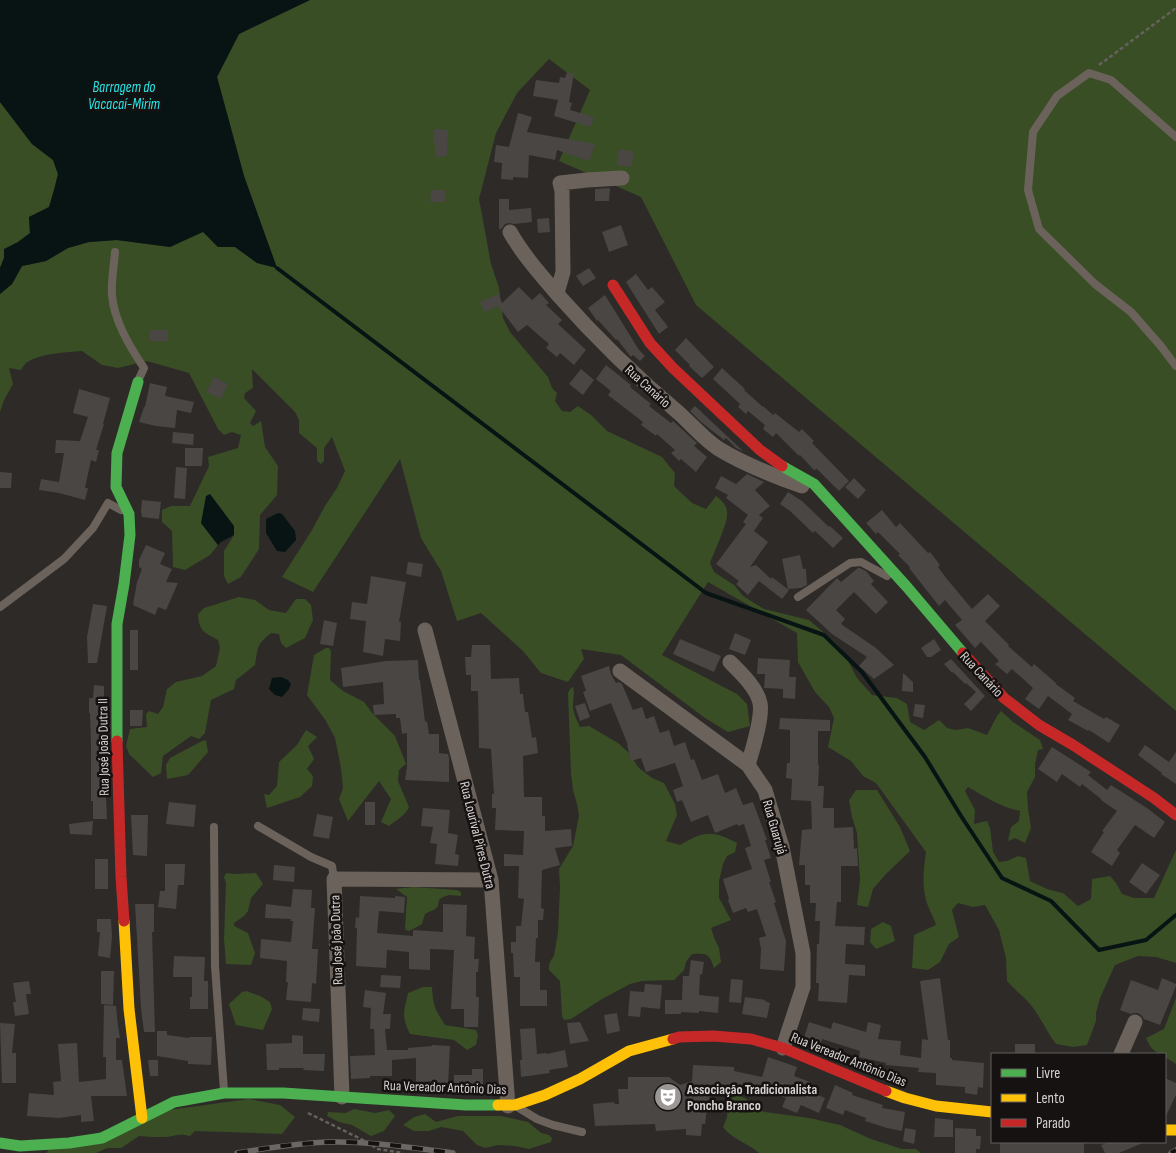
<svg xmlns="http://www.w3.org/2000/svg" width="1176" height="1153" viewBox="0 0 1176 1153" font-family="'Sofia Sans Condensed',sans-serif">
	<rect width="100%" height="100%" fill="#2d2a28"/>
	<!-- green -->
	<path fill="#394e25" d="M310 0H1176V711L696 305 641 197 559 161 590 90 549 59 517 93 496 133 479 199 491 264 499 288 503 318 510 332 548 377 552 388 557 393 555 401 562 411 570 412 578 406 591 415 607 431 662 457 675 473 674 486 692 503 706 509 716 496C721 500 727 505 727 512 729 521 714 552 710 563L714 572 734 585 743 596 764 609 809 620 834 641 843 651 857 678 872 695 897 698 907 704 910 722 924 730 939 720 947 728 956 730 968 728 987 735 997 716 1001 711 1013 722 1040 740 1043 749 1038 750 1035 764V777L1027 792 1028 808 1031 828 1025 843 1015 838 1008 841 1011 827 1019 821 1020 811C1001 807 985 797 968 787L965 791 975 810 974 824 987 821 990 828 993 852 999 862 1007 861 1018 856 1026 858 1030 881 1047 889 1063 893 1078 906 1091 899 1092 879 1110 876 1116 883 1122 894 1134 898H1154L1176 850V963L1156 957 1138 956 1115 965 1100 998 1096 1013V1021L1087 1045 1073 1047 1056 1044C1046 1031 1040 1016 1030 1004 1023 996 1014 989 1007 981L1006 958 999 930 985 905 973 907 958 903 952 910 959 937 949 944 940 962 928 970 912 968 914 935 936 925C933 915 926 905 925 895 922 881 924 866 926 852L876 783 863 776 851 761 828 747 834 718 829 707 815 692 798 662 797 633 708 582 662 655 737 694 747 704 750 726 728 732 705 718 621 655 581 649 584 659 568 682 541 673 523 651 481 613 457 621 441 571 421 538 400 459 313 592 282 577 312 530 325 506 337 488 345 471 332 437 324 448V461L321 464 317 461V448L299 433V420L295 412 252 369 253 388 245 393 244 398 256 411 250 423 253 426 261 421 265 447 278 466 277 495 260 515 259 549 241 577 228 584 224 576V551L234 535V526L201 523 218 545 210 555 185 570 173 567 172 531 162 522V510L171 506H190L209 466 208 457 238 448 241 435 232 432 224 435 218 429 189 373 147 361 118 368 102 365 82 351C67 352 37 354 26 363 24 365 22 368 21 370L9 368 13 384 4 400 0 412V294L12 284 22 266 46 261 68 248 89 242 117 240 170 247 203 231 218 247H235L257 263 277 268 244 176 217 77 239 34Z
		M0 102 32 144 53 160 58 174 54 190 49 207 29 217 30 233 18 242 5 249 4 258 0 268Z
		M239 597 255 600 269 610 286 613 296 599H305L311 605 313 620 305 638 286 648 281 643 279 634 271 633C256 645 258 648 255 665L236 680 234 689 211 700 205 733 199 739 191 736 163 756 161 773 153 777 129 754 126 746 130 729 147 727 146 714 149 711 158 714 163 707 167 689 176 682 202 676 216 666 220 648 218 640C204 632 199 632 198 614L204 608Z
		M326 648H329L331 651 330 680 343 691 364 702 373 714 395 736 406 764 399 770 398 781 409 807C406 815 395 821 389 826L381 822 391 799 379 781 348 821 339 799 343 788 341 768 335 738 326 721 307 695 314 655Z
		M573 687C575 693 573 697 573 703 572 712 577 720 580 727L589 726 618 743 628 752 639 768 652 778 664 783 675 804 677 815 666 841 680 845C704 831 712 830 737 843L735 852 727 856 723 864 719 881V898L731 920 711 928 715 940 719 948 721 962 714 968C709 953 707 953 692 954L686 962 684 970 674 980 642 981 630 984 602 999 571 1019 564 1020 562 1016 560 981 549 970V965L551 960 554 956 558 932 560 887 559 869 573 846 579 816 577 804 573 790 571 774 568 693 570 689Z
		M306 730 317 737 308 746 314 759 307 769 313 776 312 786 300 797 267 808 264 794 269 795 277 786 279 762 297 745Z
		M206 740 208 752 188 775 167 779 166 765 170 758 202 741Z
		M856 790H877L900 827 910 851 885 875 873 889 868 907 857 905 860 880 857 833 852 817 849 800Z
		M226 873 235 874 256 873 263 884 251 898 248 911 244 916 234 923V926L248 933 255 953 251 965 226 964 224 939 226 883 224 877Z
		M413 887 457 890 461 892V896L449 895 443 897 439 900 438 906 435 909 425 914 422 924 409 931 406 930 405 928 407 897 396 889Z
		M883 922 891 926 895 941 876 949 870 942 871 929Z
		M423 987H432C433 1006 435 1009 445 1025L476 1030 478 1035 476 1045 467 1050 454 1040 410 1034C401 1016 404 1011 408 993Z
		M246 991 260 996 270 1002 272 1009 263 1030 236 1025 229 1004 242 992Z
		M1176 998V1064L1165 1057V1054C1154 1054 1150 1047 1146 1038L1164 1029Z
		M736 1095C749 1097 753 1108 765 1112L809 1118 840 1125 871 1139 902 1149H916L921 1153H759C749 1144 729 1137 723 1127L727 1117 728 1101Z
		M249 1099 280 1105 295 1117 282 1134 195 1131 190 1136C178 1133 176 1136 165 1137 156 1137 148 1137 139 1136L121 1148H107L96 1153H47L48 1149 169 1110Z
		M354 1109 375 1113 389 1110 395 1116 384 1131 371 1136 352 1125 339 1122 327 1116 328 1112 346 1113Z
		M425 1114 436 1122 458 1116H501L528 1122 541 1133 549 1135 552 1138 551 1142 529 1149 515 1146 498 1145 485 1148 477 1145 463 1131 441 1127 429 1131H414L403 1125 414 1117Z"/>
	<!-- water -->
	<path fill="#081414" d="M0 0H310L239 34 217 77 244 176 277 268 257 263 235 247H218L203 232 170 247 117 240 89 242 68 248 46 261 22 266 12 284 0 294V268L4 258V249L18 242 30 233 29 217 49 207 54 190 58 174 53 160 32 144 0 102Z
		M210 494 234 526V535L221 542 218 545 201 523 206 496Z
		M278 513 282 514 295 531 296 540 285 552 277 551 266 533V519Z
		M281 677 288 680 291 684 289 689 282 697 275 695 269 689 272 678Z"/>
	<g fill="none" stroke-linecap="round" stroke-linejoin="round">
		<!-- stream -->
		<path stroke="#081414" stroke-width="4" d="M277 268 706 593 824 635 862 672 925 757 961 816 1002 878 1051 901 1099 950 1146 940 1176 915"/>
	</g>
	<!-- building -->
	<path fill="#494644" d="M567 72 574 74 569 102 572 103 570 110 594 117 591 127 554 116 558 100 533 96 536 80 559 83 560 77 565 78Z
		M518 113 532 117 527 132 595 144 589 161 557 150 555 160 529 155 528 178 513 177V180L501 179 502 163 494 162 496 145 509 147Z
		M434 129 448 130 447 156 436 157 435 145H433Z
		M619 149 634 152 631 167 617 165Z
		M610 188 609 201H595V189Z
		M431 190H445V202H430Z
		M499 199H509V210L531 208 532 222 514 224 509 223 505 224 501 229H499Z
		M549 218 550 232 538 233 537 219Z
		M621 225 628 245 609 252 602 232Z
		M589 268 596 278 583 286 576 276Z
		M636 274 648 290 652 287 665 302 655 310 668 327 659 334 626 282Z
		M519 287 532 300 540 293 549 303 546 305 562 320 558 324 586 350 574 365 560 353 557 357 546 348 549 344 527 325 518 332 498 306 500 305 485 312 480 302 498 294 502 303Z
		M605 295 639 350 645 356 640 361 633 355 631 357 617 339 616 340 598 320 597 321 588 308Z
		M150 330H168V341H150Z
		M686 338 714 367 702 378 689 366 690 365 675 350Z
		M606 365 631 385 630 387 651 404 649 406 671 423 673 421 697 443 694 446 707 457 696 472 681 459 679 461 671 453 675 450 657 434 656 436 641 425 643 422 608 395 611 391 596 379Z
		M722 368 745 389 744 390 763 407V406L773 415 775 413 799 432 802 429 814 441 812 443 849 481 839 491 817 469 814 470 800 455 799 456 776 433 773 437 763 429 765 425 748 411 746 414 738 407 740 404 713 379Z
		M581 369 594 380 583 395 569 384Z
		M214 377 228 384 221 399 206 392Z
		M150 383 167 387 165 396 194 402 191 413 177 410 175 428 156 426 139 422 144 407H145Z
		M79 389 110 398 103 424H104L96 450H99L96 462 91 460 85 488H88L85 500 59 493 39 490 41 479 59 482 64 453H55L56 440 80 441 88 417 73 413Z
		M695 406 744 452 736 448 726 438 724 440 701 422 690 411Z
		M173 432 194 434 193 445 172 443Z
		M185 448H203L202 466H185Z
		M176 467 187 468 185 499 174 498Z
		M0 472 12 473 11 488H0Z
		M747 474 764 482 755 490 770 506 759 515 763 518 754 531 768 542 750 567 756 565 771 579 772 577 789 590 782 599 759 581 748 595 736 584 739 581 716 564 746 524 743 522 748 515 726 498 728 495 715 488 721 476 736 484Z
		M854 478 866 490 858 499 845 487Z
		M788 492 802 501 829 527 830 526 843 538 833 548 815 531 813 533 790 511 780 504Z
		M142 500 161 502 159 519 142 517 141 511Z
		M882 510 896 527 900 523 928 553 930 552 940 565 938 567 947 579 972 609 988 594 1000 606 985 621 1009 645 1008 646 1032 667 1034 664 1056 683V684L1075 698 1073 701 1104 719 1106 717 1120 725 1109 743 1089 730 1088 731 1068 720 1072 714 1048 696 1039 709 1025 699 1033 688 1012 669 1007 674 995 664 999 661 981 642 975 648 955 625 962 620 945 600 939 606 909 568 910 567 898 555 900 554 878 532 876 534 866 523Z
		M146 545 165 553 160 564 172 569 166 582 178 583 166 610 158 607 155 615 133 605 137 582 142 569 139 567V560Z
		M800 555 803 569H806L807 585 801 588 788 589 782 559Z
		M408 562 423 564 421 577 406 574Z
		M858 568H860L866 571 874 581 871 584 888 602 876 614 854 592 836 610 845 619 841 624 876 648 894 665 874 679 859 666 867 657 832 634 806 610 836 579 837 578 841 582Z
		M371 576 406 582 399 622H401L400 641 385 639 383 656 363 652 366 621 350 619 352 602 367 604Z
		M93 604 107 606 97 663H88L87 637Z
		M324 620 337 623 333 646 320 644Z
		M130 630H138V670H130Z
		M735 633 751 640 745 655 729 649Z
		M680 639 721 656 714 672 673 654Z
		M934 639 941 650 931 657H927L921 648Z
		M472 645H490L491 679 519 678 520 694H523L525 712H528L532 738 536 737 538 753 523 756 524 797H542V816H545V831L571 829 572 846 555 848 560 865 542 870 541 908 544 909 543 920H538V938H536L535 962H540V990H547V1006H520V977H514L513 953H511V942H516V926H521L524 899 518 898 519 866H504V854L523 855 524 831 495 830 496 808H492V794H494L491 749 479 748 478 691H471V675H466L465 657H471Z
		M758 658 790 660 789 677H796L795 699 783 698V689L764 688 765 674H757Z
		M951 659 985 696 971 711 964 704 976 692 966 683 965 684 953 672 952 673 944 664Z
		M418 660 419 680H420L425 722 427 721 429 734H439V753L448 754 449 758V782L405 780 407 767V733L402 734 400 718H396V714L374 715 373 705 384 704 383 682 343 687 341 668 386 661Z
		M609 666 611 674 616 683 619 682 622 684 633 710 642 707 646 719 654 716 660 733 669 730 674 746 685 742 691 760 694 759 702 780 718 774 725 793 736 788 743 805 753 802 767 840H765L771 858 764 860 771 882H769L776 902 774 903 786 941 784 971 760 969 761 949 759 938 766 936 757 909 748 912 746 908 733 913 728 900 729 899 723 879 752 869 745 848 751 846 744 824 738 826 737 824 715 833 708 815 691 822 682 800 677 802 673 790 683 786 675 763 646 772 641 758 631 761 627 745H628L611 703 590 711 583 692 586 691 581 676Z
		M903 673 913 682V692L902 691Z
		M94 685 104 686V755L107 819H93V801H91V745L90 713H89V698H93Z
		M585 703 590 717 580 721 575 706Z
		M915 704 925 705 923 718 913 716Z
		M130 710H143L142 726H130Z
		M780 718 830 720V731H818V765H819L818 786H824L823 808H834V828L853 827 854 849 857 848 858 866H841V902H837L835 926 865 927 864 945 846 944 845 964 865 965V976L849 975 847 1003 818 1001 819 983H816L817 944H819L820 921H815L816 903H810V885H805V865H799L802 830 812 829 811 801 791 800 792 779 786 778 787 763H790V730L779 729Z
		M1145 745 1169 762 1176 752V784L1161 774 1162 773 1138 755Z
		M1052 747 1091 772 1088 775 1107 790 1111 785 1147 808 1165 822 1154 838 1135 825 1117 850 1120 853 1112 866 1091 852 1104 832 1102 831 1117 811 1101 800V799L1082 784 1080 787 1062 774 1057 782 1038 769Z
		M169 802 196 805 194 827 166 824Z
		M365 802H375V825H365Z
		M423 808 450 810 448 833 458 835 455 854 459 855 458 866 435 864 437 844 430 843 433 827 421 826Z
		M317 814 333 817 329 839 313 836Z
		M131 815H148L147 856 133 855Z
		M93 821 92 835 70 834 69 824Z
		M95 859H108V889H95Z
		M1142 863 1160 875 1146 894 1129 882Z
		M165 864H185L184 885H178L176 909 158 907 160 891H165Z
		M274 865 295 867 294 882 273 880Z
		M293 889 312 890 311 908H315L312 949H318L316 984 312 983 311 1002 286 1000 288 982H286L287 961 260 958 261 939 291 942 293 921H290L291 919 265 918 266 904 291 907Z
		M360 896 395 898V896L405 897 404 913 379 911 377 933 413 936V930L443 932V904L467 905 466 936 475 937 474 959H479L478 972H476V997H479L478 1027H464V1009H451L454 950 430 949V970L409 969V952L387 950 386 968 356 966 357 928H355L356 917 359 918Z
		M135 904H154V932H152L155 1032H144L141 1008Z
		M97 919H111L112 937 110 958 98 956 100 932H97Z
		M174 956 205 957 204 981H208V1009H190V997H192V977H173Z
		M691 960 704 962 702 975 700 974 699 995 719 997 718 1013 699 1011V1013L681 1012V1014H665V1000H682L683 976H689Z
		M101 971H114L113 1005 101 1004Z
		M381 975 401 976 400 988 380 987Z
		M940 978 948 1040H950V1058H952V1060L984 1063 983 1088 978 1087 977 1095 965 1093V1087L936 1085V1073L918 1072 919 1068 886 1065V1063L859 1057 860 1051 822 1039 821 1043 804 1038 809 1022 831 1029 833 1022 866 1032 868 1022 881 1025 878 1039 901 1041 900 1055 921 1058 922 1039 928 1040 920 981Z
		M1162 978 1176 984V986L1160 1025 1144 1019 1142 1016 1138 1013H1134L1131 1014 1120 1010 1131 980 1158 990Z
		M731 979 743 980 741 1003 729 1002Z
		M29 981 31 994H26L29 1014 15 1016 13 1002H16L13 983Z
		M645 984 662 985 660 1009 641 1007 640 1017 628 1016 630 991 644 992Z
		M365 990 386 993 383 1014H391L390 1029H385L387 1050H408V1048L432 1046V1045L450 1046 448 1085H435V1081L416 1082V1058L392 1060V1076H370V1078L351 1079 350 1056 375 1055 374 1029H370L371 1008 363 1007Z
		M745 997 765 1000V1001L770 1003 767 1018 742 1014Z
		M104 1005 116 1006 118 1026 120 1038H116V1060H122L127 1096H91L94 1121 81 1122V1115L59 1118 27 1116 29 1093 54 1095 53 1082 61 1081 58 1044 77 1043 79 1082 106 1079V1057H103Z
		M303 1008 320 1009 319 1022 302 1020Z
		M617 1013 620 1031 607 1034 604 1015Z
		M580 1022 589 1041 570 1044 567 1023Z
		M0 1023 15 1024 12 1053H16V1083H2Z
		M535 1028 537 1054 546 1053 547 1054 565 1050 568 1067 549 1070 550 1073 521 1077 520 1060H522L520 1029Z
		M157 1031H167V1035L189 1038V1037H212L211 1065 188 1064V1061L157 1056Z
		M292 1035 303 1036V1054H325L324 1071 303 1070 304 1068H279V1070H267L266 1044 292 1043Z
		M1015 1044H1035V1054H1015Z
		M768 1057 797 1067 794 1076 810 1082 806 1090 825 1098 819 1113 801 1105 797 1113 782 1107 786 1098 755 1087V1090L732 1085V1089L711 1087 709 1100 708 1099 705 1124H702L701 1136 686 1135V1129L656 1131 655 1124 595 1126 593 1104 614 1102 615 1104H619L618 1089H628V1077H669L680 1085 692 1081 693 1065 734 1067V1071L762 1077Z
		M148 1060H158V1076H150Z
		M472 1069H483V1086H470V1092H454V1075H472Z
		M1165 1078 1176 1083V1095L1165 1118Z
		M835 1085 853 1093 852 1095 883 1105 882 1108 905 1112 902 1131 887 1128 865 1121 866 1118 845 1110 843 1115 826 1108Z
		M935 1118 953 1120V1137H934Z
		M905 1128 916 1130 914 1144 903 1141Z
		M955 1128 976 1129V1136H981L980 1149H976V1153H955Z
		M1000 1142H1084V1153H1000Z
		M1110 1142H1145L1119 1153H1105L1101 1145Z"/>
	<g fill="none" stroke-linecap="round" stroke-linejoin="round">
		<!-- path -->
		<path stroke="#65615c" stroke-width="2.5" stroke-dasharray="4 2.5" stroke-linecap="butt" d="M1099 65 1176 8
			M308 1113 369 1143 377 1149 403 1153"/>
		<!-- lane -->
		<path stroke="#6b635b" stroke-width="8" d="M1176 137 1111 80 1089 73 1057 96 1033 132 1028 190 1039 229 1095 284 1131 312 1160 345 1176 366
			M115 252C114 265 111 282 112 295 114 321 130 347 144 368L138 381
			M798 597 850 563 861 562 887 576
			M0 607 64 559 93 528 108 503 121 510
			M258 826 311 857 332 866 334 879
			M214 827 215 966 224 1091
			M519 1108 537 1119 553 1125 582 1132"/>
		<!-- street -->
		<path stroke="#6b635b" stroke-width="15" d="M510 232C523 255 541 275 558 295 596 338 636 377 680 414 692 425 706 441 719 449 745 465 774 476 802 486
			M557 293 563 272 562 191 560 183 587 180 622 178
			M425 630 491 880 508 1106
			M730 662C741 673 757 688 760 703 763 717 752 751 748 765
			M620 671 748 765 765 790 782 847 803 953V987L783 1048
			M1121 1054 1135 1022
			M342 1097 334 879 491 880"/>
		<!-- fast -->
		<path stroke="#4caf50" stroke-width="11" d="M782 466 814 484 907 587 963 653
			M117 741V624L124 584 130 535 129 514 116 487 117 453 138 382
			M0 1143 20 1146 69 1143 102 1138 174 1102 224 1093H283L466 1105H498"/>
		<!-- slow -->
		<path stroke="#ffc107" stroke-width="11" d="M124 921 129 1009 142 1118
			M886 1091 905 1098 936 1106 992 1112
			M498 1105H515L545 1095 580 1079 629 1051 673 1039
			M1165 1130H1176"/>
		<!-- jam -->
		<path stroke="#c62828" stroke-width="11" d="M613 285 650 343 673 368 760 450 782 466
			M963 653 1004 698 1039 725 1073 745 1154 798 1176 815
			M117 741 121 877 124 921
			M673 1039 679 1037 713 1036 751 1039 783 1048 886 1091"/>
		<!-- rail casing -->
		<g stroke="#6d6763" stroke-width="5.5">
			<path id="rail" d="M237 1153C267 1148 299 1143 330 1142 371 1141 412 1148 453 1153
				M1171 1153 1176 1150"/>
		</g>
		<!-- rail -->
		<use href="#rail" stroke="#151211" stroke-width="4" stroke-dasharray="11" stroke-linecap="butt"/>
	</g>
	<!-- icons -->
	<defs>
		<g id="theatre-disc" transform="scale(1.4375)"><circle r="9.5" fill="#9b9795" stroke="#151211"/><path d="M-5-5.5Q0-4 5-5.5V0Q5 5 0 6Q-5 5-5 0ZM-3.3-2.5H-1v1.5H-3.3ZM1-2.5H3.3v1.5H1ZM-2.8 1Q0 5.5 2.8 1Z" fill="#fff"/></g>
	</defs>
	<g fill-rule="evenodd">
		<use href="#theatre-disc" x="668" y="1097"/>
	</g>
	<g text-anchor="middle" stroke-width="5" stroke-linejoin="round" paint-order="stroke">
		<!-- street labels -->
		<g font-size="14" fill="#d6d2d0" stroke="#151211">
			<text transform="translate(648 386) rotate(42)" y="5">Rua Canário</text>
			<text transform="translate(982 674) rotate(47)" y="5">Rua Canário</text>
			<text transform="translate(103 747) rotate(-91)" y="5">Rua José João Dutra II</text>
			<text transform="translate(775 827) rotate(74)" y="5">Rua Guarujá</text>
			<text transform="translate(478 835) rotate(76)" y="5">Rua Lourival Pires Dutra</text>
			<text transform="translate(336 940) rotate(-92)" y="5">Rua José João Dutra</text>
			<text transform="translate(849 1059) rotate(22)" y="5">Rua Vereador Antônio Dias</text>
			<text transform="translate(445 1087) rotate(2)" y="5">Rua Vereador Antônio Dias</text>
		</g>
		<!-- poi labels -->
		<g font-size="14" font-weight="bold" fill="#d6d2d0" stroke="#151211" text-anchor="start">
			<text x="687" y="1094">Associação Tradicionalista<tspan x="687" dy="16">Poncho Branco</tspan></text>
		</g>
		<!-- water labels -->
		<g font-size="15" font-style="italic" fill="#27e7e8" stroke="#151211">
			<text x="124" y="92">Barragem do<tspan x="124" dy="17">Vacacaí-Mirim</tspan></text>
		</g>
	</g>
	<!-- legend -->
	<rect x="991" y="1053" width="175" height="90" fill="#151211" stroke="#625f5d"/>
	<rect x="1001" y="1069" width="25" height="8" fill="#4caf50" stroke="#625f5d"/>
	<text x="1036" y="1078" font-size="15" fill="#d6d2d0">Livre</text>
	<rect x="1001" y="1094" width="25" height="8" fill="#ffc107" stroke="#625f5d"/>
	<text x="1036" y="1103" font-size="15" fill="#d6d2d0">Lento</text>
	<rect x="1001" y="1119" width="25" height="8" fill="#c62828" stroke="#625f5d"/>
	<text x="1036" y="1128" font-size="15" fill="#d6d2d0">Parado</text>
</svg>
